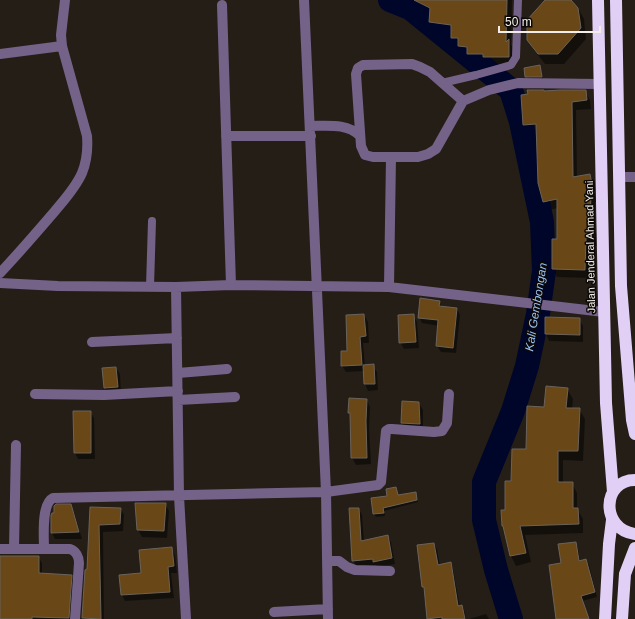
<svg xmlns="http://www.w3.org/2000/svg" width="635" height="619" viewBox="0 0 635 619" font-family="Helvetica,sans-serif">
	<rect width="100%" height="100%" fill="#251e17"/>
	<!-- shadow -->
	<path fill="#0007" d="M401 0H512L511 45 514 49 513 67 490 66 488 64 473 63 469 56 464 55 459 47H457L452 38V34L435 32 430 22 431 14Z
		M546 0H569L578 8 584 19 586 39 564 64H545L534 50 528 40Z
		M539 66 543 79H528L526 76Z
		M585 91 590 100 591 109 576 110 577 177 590 175 595 183 598 201 595 202 594 230 597 234V246H590V278L557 277 552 269 558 240V208L549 210 544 202 539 183 537 133H529L524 125 544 92Z
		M439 302 442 307 457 309 460 315 456 353 441 352 437 346 439 326 422 323 419 317Z
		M364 315 368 322 369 343H363L365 366H373L377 372 378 390 368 391 365 384 364 371 346 372 342 366Z
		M413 315 417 322 419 348 404 349 400 342Z
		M546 318 579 319 583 326V342L549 341 546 334Z
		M116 368 120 374 121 394 109 395 105 388 103 369Z
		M567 389 573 399 572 409H579L585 419 583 461 563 460V483H572L577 493V509L583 519V533L525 535 531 562 516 566 511 556 505 529 503 526 512 482 545 408Z
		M367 400 370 407 369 428 371 464 356 465 352 458 351 415 349 413Z
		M419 403 423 410V431L405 429 402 423Z
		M90 412 94 418 95 459H78L75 453Z
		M396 488 398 496 415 493 418 502 384 511 385 516 376 517 374 514Z
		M136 504H165L169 511 167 538 142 537 138 530Z
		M70 505 74 512 82 539H55L52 533Z
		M91 508 121 509 124 515 123 531 103 532 104 619H82L86 571 88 570Z
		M359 509 362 515 364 541 387 536 391 542 395 564 377 567 376 565 356 566 353 560Z
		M575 543 578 548 580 562 586 560 589 565 597 597 582 601 588 619H557L562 564Z
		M434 544 437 549 440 566 450 564 453 569 460 607 462 606 465 612 466 619H428L425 590 423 586Z
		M171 548 175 555 177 573H171L174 598 125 601 122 595 142 574Z
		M0 556H38L42 563V574L71 576 75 583 72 619H0Z
		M486 614 489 619H469Z"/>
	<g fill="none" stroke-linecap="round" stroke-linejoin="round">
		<!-- river -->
		<path stroke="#000629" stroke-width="24" d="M390 0 410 8 511 90 521 122 542 222 544 271 538 314 527 366 513 411 484 482V520L496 570 511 619"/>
	</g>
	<!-- building -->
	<path fill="#6a4717" stroke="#6b635a" d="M414 0H507L506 42 509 39V57H483V54H467V47L458 46V38H451V25L429 22 430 8Z
		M545 0H571L578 8 581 28 558 54H538L527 40V20Z
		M540 65 542 77H525L524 68Z
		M527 90H544V91L560 90H586L587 100 572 102 573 177 590 174 594 193H591L590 225H593L592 238H586L585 270 552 269V239H557V199L543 202 538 183 536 124 523 125 521 95 528 94Z
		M420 298 440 301 439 306 457 308 453 348 436 346 438 320 418 318Z
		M364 314 366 336 360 337 362 365 341 366V351H347L346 315Z
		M414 314 416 342 399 343 398 315Z
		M545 317 580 318V335L545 334Z
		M374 364 375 384H364L363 365Z
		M116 367 118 387 104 388 102 368Z
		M546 386 568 388 566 408H580L578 451H558V482H573V508H578L579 524 520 526 526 553 510 556 503 526H502L501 510H505V481H511L512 449H526L527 406 544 407Z
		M349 398 367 399 366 421 367 458H351L350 413H348Z
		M402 401 419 402 420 424 401 423Z
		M73 411H91V453H74Z
		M396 487 398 495 416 492 417 500 383 508 384 513 373 514 371 498 387 496 386 489Z
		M135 503H166L164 531 137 530Z
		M56 504H71L79 532 51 533V515L52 513H54V506Z
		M90 507 121 508 120 524 99 525 101 619 82 618 85 570 87 569Z
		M349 508H359L361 541 388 535 392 558 373 562V559L352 561Z
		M576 542 579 561 586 559 595 592 581 596 589 619H556L549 565 561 563 558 544Z
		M434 543 438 565 451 562 458 606 462 605 465 619H442V617L427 619 424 587H422L417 545Z
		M172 547 174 566 168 567 170 592 121 595 119 575 141 573 139 550Z
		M0 556H39V573L72 575 69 618 32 617V619H0Z"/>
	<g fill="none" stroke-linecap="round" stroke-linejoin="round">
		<!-- lane -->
		<path stroke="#756288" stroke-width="8" d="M442 83 476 75 511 65 516 57 518 0
			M150 287 152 221"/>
		<!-- street -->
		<path stroke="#756288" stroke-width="10" d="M304 0 326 492 328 619
			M222 5 231 285
			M0 54 62 46
			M463 101 436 149 428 154 418 157H373L365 155 361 146 356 74 358 68 363 65 412 64 420 67 430 72 463 101 489 90 518 83 599 84
			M310 126C328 126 347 123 360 136
			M226 136H311
			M619 177H635
			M0 273C19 253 37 232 55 211 65 199 76 187 82 173 87 161 88 149 87 136L62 46 61 35 65 0
			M0 283 58 286 176 287 231 285 389 287 604 312
			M176 287 179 496 186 619
			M389 287 391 157
			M92 342 177 338
			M178 373 227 369
			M35 394 104 395 178 391
			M178 400 235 397
			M0 549H70C76 551 79 557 79 563L75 619
			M14 549 16 445
			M44 549C44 537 41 504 53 498L326 492 378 485 381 482 386 431 389 429H392L434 432 442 431 447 423 449 394
			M327 561H339L347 567 355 570 390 571
			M274 612 328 609"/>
		<!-- highway -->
		<path stroke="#e2cff6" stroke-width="12" d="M598 0 606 403 613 492
			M616 0 621 286 632 420 635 434
			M635 480C602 480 600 529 635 534
			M605 619 609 544 612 520
			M622 619 625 574 635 548"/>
	</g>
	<g text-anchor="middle" stroke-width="3" stroke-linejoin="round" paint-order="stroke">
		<!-- street labels -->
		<g font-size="11" fill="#f2ede8" stroke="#0c0906">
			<text transform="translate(590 247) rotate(-91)" y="4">Jalan Jenderal Ahmad Yani</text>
		</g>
		<!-- water labels -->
		<g font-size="12" font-style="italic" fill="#9ac1f6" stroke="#0c0906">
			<text transform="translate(536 307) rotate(-81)" y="4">Kali Gembongan</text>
		</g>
	</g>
	<!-- scale -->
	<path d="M499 26v6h101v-6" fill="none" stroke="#f2ede8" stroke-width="2"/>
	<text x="505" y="26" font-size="12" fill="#f2ede8" stroke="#0c0906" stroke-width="3" paint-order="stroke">50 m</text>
</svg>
